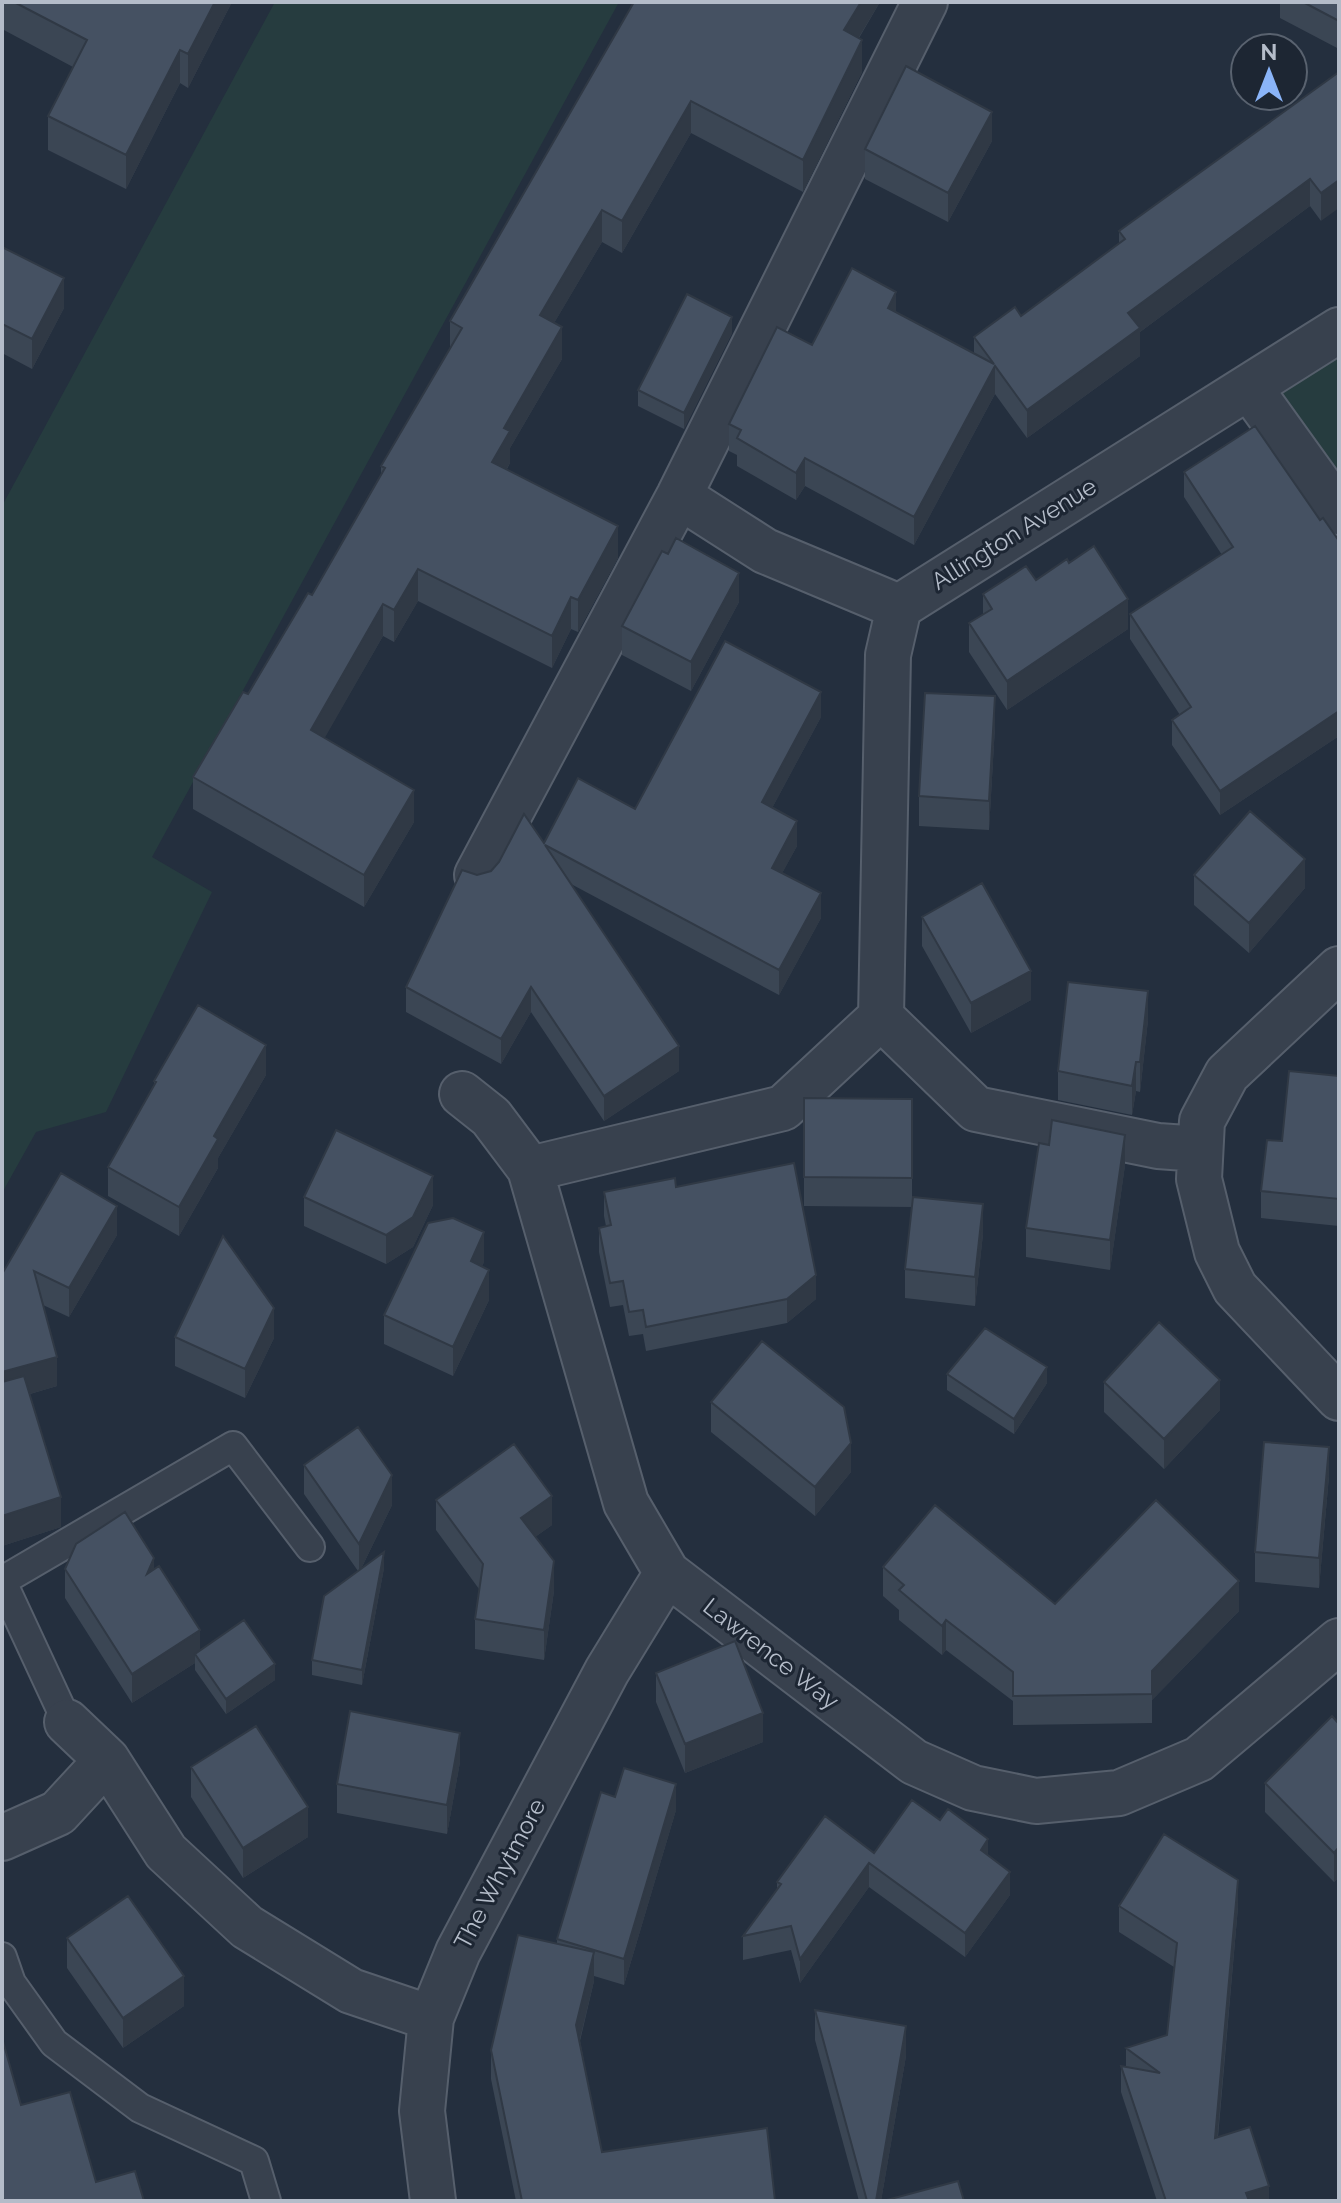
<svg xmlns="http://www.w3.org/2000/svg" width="1341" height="2203" viewBox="0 0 1341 2203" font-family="Raleway,sans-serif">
	<rect width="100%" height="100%" fill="#242f3e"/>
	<!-- green -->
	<path fill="#263c3f" d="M275 2H619L152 857 212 892 106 1112 36 1132 2 1193V506Z
		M1339 330V512L1249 387Z"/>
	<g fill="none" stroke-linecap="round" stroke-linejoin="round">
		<!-- service casing -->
		<g stroke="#565f6c" stroke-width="32">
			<path id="service" d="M2 1581 233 1446 310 1547
				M2 1582 67 1722
				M2 1957 11 1983 54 2043 140 2108 254 2161 266 2201"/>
		</g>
		<!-- minor casing -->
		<g stroke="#565f6c" stroke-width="48">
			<path id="minor" d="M1249 387 1339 512
				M679 496 765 551 899 607 1339 330
				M477 875 679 496 925 2
				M1339 969 1227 1074 1202 1121 1199 1179 1217 1252 1235 1288 1339 1398
				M881 1017 976 1109 1158 1146 1200 1149
				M462 1094 491 1117 530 1169 626 1503 667 1573 914 1762 973 1788 1036 1801 1119 1793 1199 1759 1339 1641
				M530 1169 783 1108 881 1017 888 655 899 607
				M67 1722 107 1760 166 1852 247 1927 351 1991 431 2018
				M2 1838 58 1813 107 1760
				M433 2201 422 2111 431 2018 458 1952 607 1671 667 1573"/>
		</g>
		<!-- service -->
		<use href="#service" stroke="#38414e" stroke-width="28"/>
		<!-- minor -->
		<use href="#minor" stroke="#38414e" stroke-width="44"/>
	</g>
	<!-- wall -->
	<path fill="#3b4654" d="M2 2H232L188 88 180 83 126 189 48 150V116L73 67 2 29Z
		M634 2H880L859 38 862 72 803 192 691 133 622 253 602 242 554 323 562 359 510 448V463L507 469 618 558 578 632 571 629 552 668 418 601 394 642 383 636 324 738 414 822 364 907 193 809V777L248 694 312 595 381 474V466L450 349V321Z
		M1280 2H1339V49L1280 18Z
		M1339 72 1321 221 1310 206 1140 332V356L1027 438 995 394 914 545 805 486 796 500 737 466V455L729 451V424L812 345 896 312 974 354V337L1021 316 1119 244V231Z
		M992 141 948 222 865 179V149Z
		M2 247 64 308 32 369 2 353Z
		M732 333 684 429 638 406V390Z
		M1184 472 1320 520 1339 541V736L1220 815 1172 745V720L1180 715 1130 639V614L1222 555 1184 497Z
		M668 554 739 602 691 691 622 655V626Z
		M1069 563 1128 629 1007 710 969 652V623L983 614V594L1036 580Z
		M821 717 772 808 797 846 782 873 821 918 779 995 571 884 679 1071 604 1121 531 1012 501 1064 406 1012V987L477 875 491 871 544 843 635 809Z
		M995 726 989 830 919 826V796Z
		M1194 875 1305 888 1249 953 1194 905Z
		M922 917 1031 1000 971 1033 922 946Z
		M1148 1020 1140 1092 1136 1091 1132 1115 1058 1100V1071Z
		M266 1075 218 1158V1168L179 1236 108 1196V1167L154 1086V1081Z
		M1339 1076V1226L1261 1218V1191L1282 1141Z
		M804 1098 912 1099V1207L804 1206Z
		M1125 1165 1110 1270 1026 1257V1228Z
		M61 1173 117 1206V1235L69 1317 43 1305 57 1357V1386L30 1394 61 1497V1527L2 1546V1274Z
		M676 1187 816 1299 787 1323 646 1351 643 1334 629 1336 623 1305 610 1307 599 1252V1228L606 1226 604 1216V1192Z
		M304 1197 433 1205 413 1247 386 1264 304 1226Z
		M983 1234 975 1306 905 1298V1269Z
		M484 1262 482 1266 489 1300 453 1376 384 1344V1315Z
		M175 1337 274 1338 245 1398 175 1366Z
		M947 1374 1047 1383 1014 1434 947 1390Z
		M1104 1382 1220 1410 1164 1469 1104 1412Z
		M711 1402 851 1472 815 1516 711 1432Z
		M304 1465 392 1505 361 1569 384 1568 362 1685 312 1675V1660L358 1571 304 1494Z
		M1329 1476 1319 1588 1255 1582V1552Z
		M436 1500 552 1525 535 1537 554 1591 544 1660 475 1649V1619L479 1589 436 1530Z
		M883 1567 1055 1604 1239 1611 1152 1700V1723L1013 1725V1701L946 1650 942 1655 899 1620V1610L883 1596Z
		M65 1569H154L200 1650 275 1680 226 1714 195 1670V1663L132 1703 65 1598Z
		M656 1673 763 1742 685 1773 656 1702Z
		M1339 1724V1877L1334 1882 1265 1812V1783Z
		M460 1762 447 1834 337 1813V1784Z
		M191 1767 308 1837 243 1878 191 1797Z
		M676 1810 624 1985 594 1976V1981L580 2041 602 2152 775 2201H516L491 2079V2050L557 1944V1939Z
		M874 1853 988 1856 1010 1895 965 1957 869 1887 800 1983 791 1950 743 1960V1936L777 1890V1882Z
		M1119 1906 1238 1907 1218 2137 1269 2201H1157L1121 2092V2066L1126 2067V2048L1167 2035 1174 1967 1119 1932Z
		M67 1938 184 2006 123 2048 67 1968Z
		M815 2010 906 2056 881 2201H859L815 2040Z"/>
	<!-- shaded-wall -->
	<path fill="#303945" d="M215 2H232L188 88V54Z
		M861 2H880L844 62V30Z
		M862 40V72L803 192V160Z
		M180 50V83L126 189V155Z
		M691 101V133L622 253V221Z
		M992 112V141L948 222V193Z
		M1310 179V206L1140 332V356L1027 438V410L1128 313Z
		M1339 180V208L1321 221V193Z
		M602 210V242L540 347V315Z
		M64 278V308L32 369V339Z
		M896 292V320L888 308Z
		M732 317V333L684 429V413Z
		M562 327V359L510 448V463L492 494V462L504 428Z
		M995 366V394L914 545V517Z
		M805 458V486L796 500V473Z
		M618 526V558L578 632V600Z
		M418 569V601L394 642V610Z
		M739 573V602L691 691V662Z
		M571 597V629L552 668V636Z
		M1128 599V629L1007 710V681Z
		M383 604V636L311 762V730Z
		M821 692V717L762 827V802Z
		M995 696V726L989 830V801Z
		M1339 711V736L1220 815V791Z
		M414 790V822L364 907V875Z
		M797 821V846L772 892V868Z
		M1305 859V888L1249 953V923Z
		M821 893V918L779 995V970Z
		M1031 971V1000L971 1033V1003Z
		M531 987V1012L501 1064V1039Z
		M1148 991V1020L1140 1092V1062Z
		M266 1045V1075L218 1158V1168L179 1236V1207L214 1136Z
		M679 1046V1071L604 1121V1096Z
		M1136 1062V1091L1132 1115V1086Z
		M1125 1135V1165L1110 1270V1240Z
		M433 1176V1205L413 1247 386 1264V1235Z
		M983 1204V1234L975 1306V1277Z
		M117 1206V1235L69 1317V1288Z
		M484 1232V1262L471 1291V1261Z
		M489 1270V1300L453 1376V1347Z
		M816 1275V1299L787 1323V1299Z
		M274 1308V1338L245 1398V1369Z
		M57 1357V1386L2 1402V1372Z
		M1047 1367V1383L1014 1434V1419Z
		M1220 1380V1410L1164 1469V1439Z
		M851 1443V1472L815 1516V1487Z
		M1329 1447V1476L1319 1588V1558Z
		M392 1475V1505L359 1573V1544Z
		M552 1496V1525L521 1547V1518Z
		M61 1497V1527L2 1546V1516Z
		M384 1552V1568L362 1685V1670Z
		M154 1558V1588L147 1574Z
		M554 1561V1591L544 1660V1630Z
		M1239 1581V1611L1152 1700V1671Z
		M946 1620V1650L942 1655V1626Z
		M200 1630V1660L195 1654V1663L132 1703V1674Z
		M275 1664V1680L226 1714V1699Z
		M763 1713V1742L685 1773V1744Z
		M460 1733V1762L447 1834V1805Z
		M676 1784V1810L624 1985V1959Z
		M308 1807V1837L243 1878V1848Z
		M988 1839V1863L981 1850Z
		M1339 1847V1877L1334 1882V1853Z
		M869 1863V1887L800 1983V1959Z
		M1010 1872V1895L965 1957V1933Z
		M1238 1880V1907L1215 2165V2138Z
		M594 1952V1981L576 2055V2025Z
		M184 1976V2006L123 2048V2018Z
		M906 2026V2056L881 2201H876Z
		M1269 2186V2201H1246V2193Z"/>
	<!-- building -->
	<path fill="#455162" stroke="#303945" stroke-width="2" d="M14 2H215L188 54 180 50 126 155 48 116 87 40Z
		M634 2H861L844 30 862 40 803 160 691 101 622 221 602 210 540 315 562 327 504 428 510 431 492 462 618 526 578 600 571 597 552 636 418 569 394 610 383 604 311 730 414 790 364 875 193 777 243 692 248 694 308 593 312 595 385 468 381 466 462 328 450 321Z
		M1303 2H1339V21Z
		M906 66 992 112 948 193 865 149Z
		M1339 72V180L1321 193 1310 179 1128 313 1140 328 1027 410 995 366 914 517 805 458 796 473 737 438 741 430 729 424 777 327 812 345 852 268 896 292 888 308 994 364 974 337 1015 307 1021 316 1125 239 1119 231Z
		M2 247 64 278 32 339 2 324Z
		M687 294 732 317 684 413 638 390Z
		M1255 426 1320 520 1323 518 1339 541V711L1220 791 1172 720 1191 707 1130 614 1233 547 1184 472Z
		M676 538 739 573 691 662 622 626 662 551 668 554Z
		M1094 546 1128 599 1007 681 969 623 992 609 983 594 1026 566 1036 580 1067 559 1069 563Z
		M725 641 821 692 762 802 797 821 772 868 821 893 779 970 545 845 679 1046 604 1096 531 987 501 1039 406 987 462 870 477 875 491 871 499 862 524 814 544 843 578 778 635 809Z
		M925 693 995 696 989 801 919 796Z
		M1250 811 1305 859 1249 923 1194 875Z
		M982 883 1031 971 971 1003 922 917Z
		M1068 982 1148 991 1140 1062H1136L1132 1086 1058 1071Z
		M198 1005 266 1045 214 1136 218 1139 179 1207 108 1167 156 1082 154 1081Z
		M1289 1071 1339 1076V1199L1261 1191 1267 1140 1282 1141Z
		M804 1098 912 1099V1178L804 1177Z
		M1052 1120 1125 1135 1110 1240 1026 1228 1039 1143 1049 1145Z
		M336 1130 433 1176 413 1217 386 1235 304 1197Z
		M794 1163 816 1275 787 1299 646 1327 643 1310 629 1312 623 1281 610 1283 599 1228 611 1225 604 1192 675 1178 676 1187Z
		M61 1173 117 1206 69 1288 34 1271 57 1357 2 1372V1274Z
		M913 1197 983 1204 975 1277 905 1269Z
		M453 1218 484 1232 471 1261 489 1270 453 1347 384 1315 428 1223Z
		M223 1236 274 1308 245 1369 175 1337Z
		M1159 1322 1220 1380 1164 1439 1104 1382Z
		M985 1328 1047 1367 1014 1419 947 1374Z
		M762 1341 844 1407 851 1443 815 1487 711 1402Z
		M24 1376 61 1497 2 1516V1382Z
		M358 1427 392 1475 359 1544 304 1465Z
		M1264 1442 1329 1447 1319 1558 1255 1552Z
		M514 1444 552 1496 521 1518 554 1561 544 1630 475 1619 483 1564 436 1500Z
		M1156 1500 1239 1581 1152 1671V1694L1013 1696V1672L946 1620 942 1626 899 1590 904 1585 883 1567 935 1505 1055 1604Z
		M125 1512 154 1558 147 1574 159 1566 200 1630 132 1674 65 1569 76 1544Z
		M384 1552 362 1670 312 1660 324 1596Z
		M244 1620 275 1664 226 1699 195 1654Z
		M735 1641 763 1713 685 1744 656 1673Z
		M350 1711 460 1733 447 1805 337 1784Z
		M1332 1716 1339 1724V1847L1334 1853 1265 1783Z
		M256 1726 308 1807 243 1848 191 1767Z
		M624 1768 676 1784 624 1959 557 1939 601 1792 615 1797Z
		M912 1800 940 1820 948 1809 988 1839 981 1850 1010 1872 965 1933 869 1863 800 1959 791 1926 743 1936 781 1884 777 1882 825 1816 874 1853Z
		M1164 1834 1238 1880 1215 2138 1250 2127 1269 2186 1246 2193 1249 2201H1166L1121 2066 1160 2073 1126 2048 1167 2035 1177 1943 1119 1906Z
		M128 1896 184 1976 123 2018 67 1938Z
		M518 1935 594 1952 576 2025 602 2152 767 2128 775 2201H522L491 2050Z
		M815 2010 906 2026 876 2201H867Z
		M2 2038 21 2105 70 2092 96 2182 135 2171 144 2201H4L2 2195Z
		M958 2181 964 2201H883Z"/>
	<g text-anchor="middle" stroke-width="6" stroke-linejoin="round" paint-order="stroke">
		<!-- street labels -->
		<g font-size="24" fill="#b4bcc9" stroke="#1d2633">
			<text transform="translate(1014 534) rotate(-32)" y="8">Allington Avenue</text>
			<text transform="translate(771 1654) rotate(38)" y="8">Lawrence Way</text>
			<text transform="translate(500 1874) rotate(-62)" y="8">The Whytmore</text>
		</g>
	</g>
	<!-- border -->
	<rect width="1341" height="2203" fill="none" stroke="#b4bcc9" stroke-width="8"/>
	<!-- north arrow -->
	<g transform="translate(1269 72)"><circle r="38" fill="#1d2633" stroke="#59626f" stroke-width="2"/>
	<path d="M0-6L14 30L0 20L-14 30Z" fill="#8ab4f8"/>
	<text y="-12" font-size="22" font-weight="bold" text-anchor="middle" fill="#b4bcc9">N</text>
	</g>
</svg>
